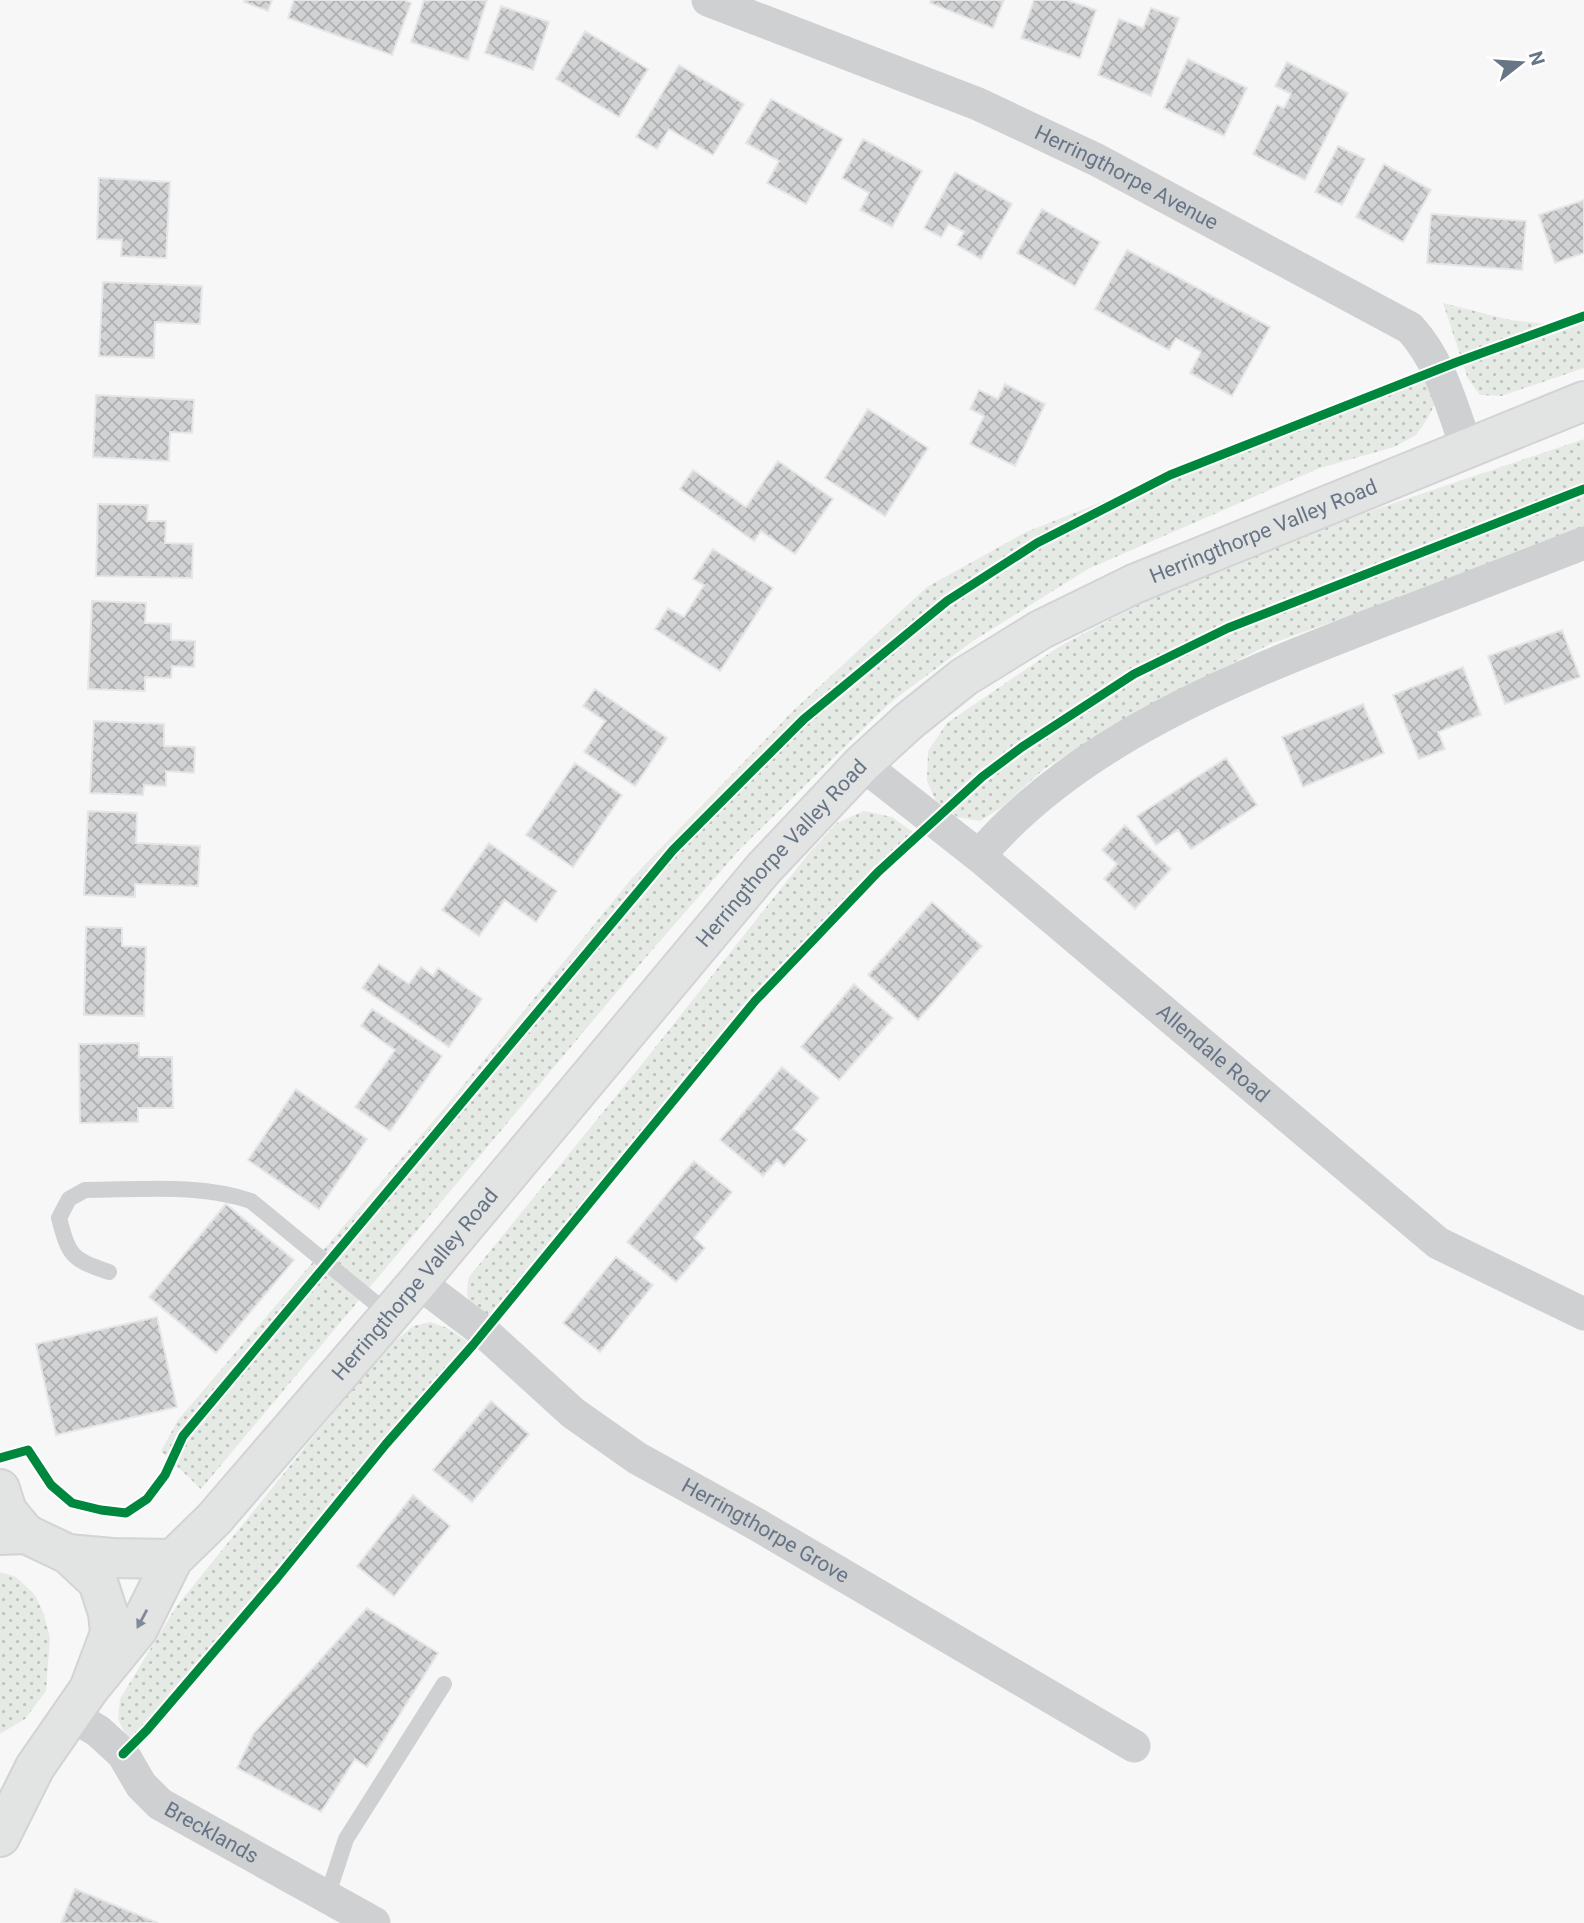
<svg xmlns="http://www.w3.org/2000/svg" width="1584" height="1923" viewBox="0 0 1584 1923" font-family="Roboto,sans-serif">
	<defs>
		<pattern id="grass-dots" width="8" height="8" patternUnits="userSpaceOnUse" patternTransform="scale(1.75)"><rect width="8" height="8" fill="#e6eae5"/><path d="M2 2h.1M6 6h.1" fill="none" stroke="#bec2bf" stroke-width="1.8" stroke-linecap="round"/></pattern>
		<pattern id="building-cross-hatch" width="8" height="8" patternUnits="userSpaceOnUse" patternTransform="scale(1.75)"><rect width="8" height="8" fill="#d2d3d4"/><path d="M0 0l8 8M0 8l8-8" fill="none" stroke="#aeb0b2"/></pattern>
	</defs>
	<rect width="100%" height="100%" fill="#f7f7f7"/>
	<!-- grass -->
	<path fill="url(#grass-dots)" d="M1443 303 1510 320 1559 325 1584 316V368L1501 396 1480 395 1468 379Z
		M1429 373 1436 401 1428 418 1416 435 1394 447 1320 468 1088 569 973 641 891 702 741 848 647 956 201 1489 161 1451 178 1420 452 1099 632 878 794 710 927 587 1026 532Z
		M1584 439V528L1416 592 1270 644 1146 707 1044 769 1002 807 980 821 957 817 936 801 927 781 928 751 947 723 1060 646 1195 575 1317 529Z
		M864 811 892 817 917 835 878 872 755 1001 493 1321C472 1306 463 1305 469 1277L642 1064 809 853 837 823Z
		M430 1322 447 1328 473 1345 386 1444 277 1578 131 1746 118 1719 120 1699 176 1607 382 1352 413 1326Z
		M0 1572 16 1577 35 1595 44 1614 50 1638 46 1691 25 1719 0 1734Z"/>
	<!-- building -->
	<path fill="url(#building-cross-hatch)" stroke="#e6e6e6" stroke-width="2" d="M245 0H272L268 11 244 2Z
		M294 0H404L411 3 392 55 288 18Z
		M424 0H487L468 60 411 42Z
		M931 0H1004L993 28 930 3Z
		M1034 0H1067L1096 10 1080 58 1021 38Z
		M501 6 549 22 533 70 485 53Z
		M1151 8 1179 18 1151 96 1098 75 1119 19 1143 28Z
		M585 31 648 69 619 117 556 79Z
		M1188 59 1247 88 1224 136 1164 108Z
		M1287 62 1348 93 1305 180 1253 154 1277 105 1284 108 1291 94 1275 86Z
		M679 65 744 104 713 155 669 129 657 149 636 137Z
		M771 99 843 139 806 204 767 183 779 161 746 143Z
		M863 139 922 171 892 227 860 210 869 193 842 178Z
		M1338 146 1365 159 1342 205 1315 192Z
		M1384 164 1431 190 1403 242 1356 217Z
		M955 172 1012 204 981 259 957 245 964 232 949 224 941 237 924 228Z
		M99 178 170 182 166 258 121 256 122 240 97 239Z
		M1584 200V253L1555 263 1539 215Z
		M1042 209 1100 242 1075 286 1017 253Z
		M1431 214 1526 221 1522 270 1427 263Z
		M1127 250 1270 327 1232 396 1190 373 1201 352 1176 338 1169 350 1095 309Z
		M103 282 202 286 200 324 155 322 154 358 99 356Z
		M1005 384 1045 404 1015 466 970 444 984 416 970 409 979 390 998 399Z
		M96 395 194 400 192 433 170 432 169 461 93 457Z
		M868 409 928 448 885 516 825 478Z
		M778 461 833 499 795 554 761 531 754 541 680 489 693 470 746 507Z
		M98 504 148 505 147 521H166L165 543 193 544 192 578 96 576Z
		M713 549 773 588 720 671 655 629 668 608 684 617 704 585 693 579Z
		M92 601 146 603 145 623 171 624V640L195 641 194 667 172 666 171 678 145 677V691L88 689Z
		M1562 630 1580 677 1505 704 1488 656Z
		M1463 667 1481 715 1438 732 1445 749 1419 759 1393 695Z
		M595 689 667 738 635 786 584 752 605 721 583 706Z
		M1363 704 1384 753 1303 787 1282 737Z
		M94 721 164 724V746L195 747 194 773 166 771V786L144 785 143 795 90 793Z
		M1226 758 1257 805 1191 849 1178 830 1156 845 1137 816Z
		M575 763 622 795 573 867 526 835Z
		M88 811 137 813 136 843 200 846 198 886 135 884V897L84 895Z
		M1125 825 1171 869 1135 909 1104 879 1117 864 1102 850Z
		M489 843 557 891 536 922 505 900 479 936 442 910Z
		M932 902 982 946 918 1020 868 975Z
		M86 927 122 928V946L146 947 144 1016 84 1015Z
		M379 964 409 984 421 967 433 976 438 968 482 999 449 1047 362 988Z
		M854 984 893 1018 839 1080 801 1047Z
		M372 1009 442 1056 390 1131 355 1107 395 1050 361 1026Z
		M139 1043V1057H172L173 1108H138V1122L80 1123 79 1044Z
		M782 1067 819 1098 793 1129 807 1140 784 1166 777 1160 763 1176 720 1140Z
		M296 1089 367 1139 319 1209 248 1160Z
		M694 1161 732 1192 694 1238 705 1248 676 1282 627 1242Z
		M226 1204 294 1260 216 1353 149 1297Z
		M616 1257 653 1285 600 1352 563 1323Z
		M157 1317 177 1407 56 1435 36 1344Z
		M491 1401 529 1434 472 1502 433 1470Z
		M413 1495 450 1526 394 1596 357 1566Z
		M367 1608 438 1653 367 1767 355 1759 321 1812 237 1768 254 1733Z
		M75 1889 158 1923H61Z"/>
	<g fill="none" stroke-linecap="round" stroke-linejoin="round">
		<!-- primary casing -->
		<g stroke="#d3d3d5" stroke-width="42">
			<g id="primary">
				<path d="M0 1489 7 1511 26 1534"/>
				<path d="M0 1535 26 1534 68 1554 98 1582 108 1613 110 1633 89 1689 35 1767 0 1837"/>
				<path d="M68 1554 112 1558 173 1559"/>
				<path id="s5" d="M89 1689 138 1629 173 1559 214 1519 418 1282 764 868 862 764 909 721 964 677 1040 630 1134 584 1584 401"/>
			</g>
		</g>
		<!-- lane -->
		<path stroke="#cfd0d2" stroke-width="16" d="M109 1272C71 1259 69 1256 59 1218L69 1199 85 1190C139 1190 199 1183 251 1201L390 1315
			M327 1897 346 1839 444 1684"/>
		<!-- street -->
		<g stroke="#cfd0d2" stroke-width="33">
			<path id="s1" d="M708 0 978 104 1097 160 1410 328C1441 362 1452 407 1467 449"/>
			<path id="s2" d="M862 764 979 856 1438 1243 1584 1314"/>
			<path d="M979 856C1078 739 1237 677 1376 623 1446 597 1515 570 1584 543"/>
			<path id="s3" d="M418 1282 484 1332 573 1413 637 1458 756 1524 1134 1746"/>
			<path id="s4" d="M71 1715 98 1731 123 1754 141 1785 160 1804 374 1923"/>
		</g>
		<!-- primary -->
		<use href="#primary" stroke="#e2e3e3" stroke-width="38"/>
		<!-- cycleway casing -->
		<g stroke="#fff" stroke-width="13">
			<path id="cycleway" d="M0 1458 28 1450 51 1485 72 1503 101 1510 126 1513 147 1499 165 1475 183 1436 673 850 804 719 947 601 1037 543 1170 475 1457 362 1584 316
				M123 1754 147 1730 277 1578 386 1444 473 1345 755 1001 878 872 982 777 1022 747 1134 674 1228 628 1584 489"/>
		</g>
		<!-- cycleway -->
		<use href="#cycleway" stroke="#00873e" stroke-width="9"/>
	</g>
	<!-- one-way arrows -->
	<defs><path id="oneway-solid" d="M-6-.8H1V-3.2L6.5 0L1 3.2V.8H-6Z" transform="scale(1.75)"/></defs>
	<use fill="#808b99" href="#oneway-solid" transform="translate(142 1619) rotate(118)"/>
	<g text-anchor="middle" stroke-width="7" stroke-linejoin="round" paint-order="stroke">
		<!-- street labels -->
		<g font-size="21" fill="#677587" stroke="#fff">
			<text dy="7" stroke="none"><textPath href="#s1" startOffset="455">Herringthorpe Avenue</textPath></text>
			<text dy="7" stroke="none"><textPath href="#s5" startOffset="1676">Herringthorpe Valley Road</textPath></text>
			<text dy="7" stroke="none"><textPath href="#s5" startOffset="1088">Herringthorpe Valley Road</textPath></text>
			<text dy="7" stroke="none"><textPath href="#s2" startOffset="455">Allendale Road</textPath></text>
			<text dy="7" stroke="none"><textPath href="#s5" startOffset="522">Herringthorpe Valley Road</textPath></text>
			<text dy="7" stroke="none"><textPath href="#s3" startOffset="429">Herringthorpe Grove</textPath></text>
			<text dy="7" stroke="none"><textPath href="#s4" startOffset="187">Brecklands</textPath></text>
		</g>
	</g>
	<!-- north arrow -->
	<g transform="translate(1521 63) rotate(73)" stroke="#ffffff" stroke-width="5" paint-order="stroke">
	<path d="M0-5L12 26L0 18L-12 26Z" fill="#677587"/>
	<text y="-10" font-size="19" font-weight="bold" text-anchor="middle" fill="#677587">N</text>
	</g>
</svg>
